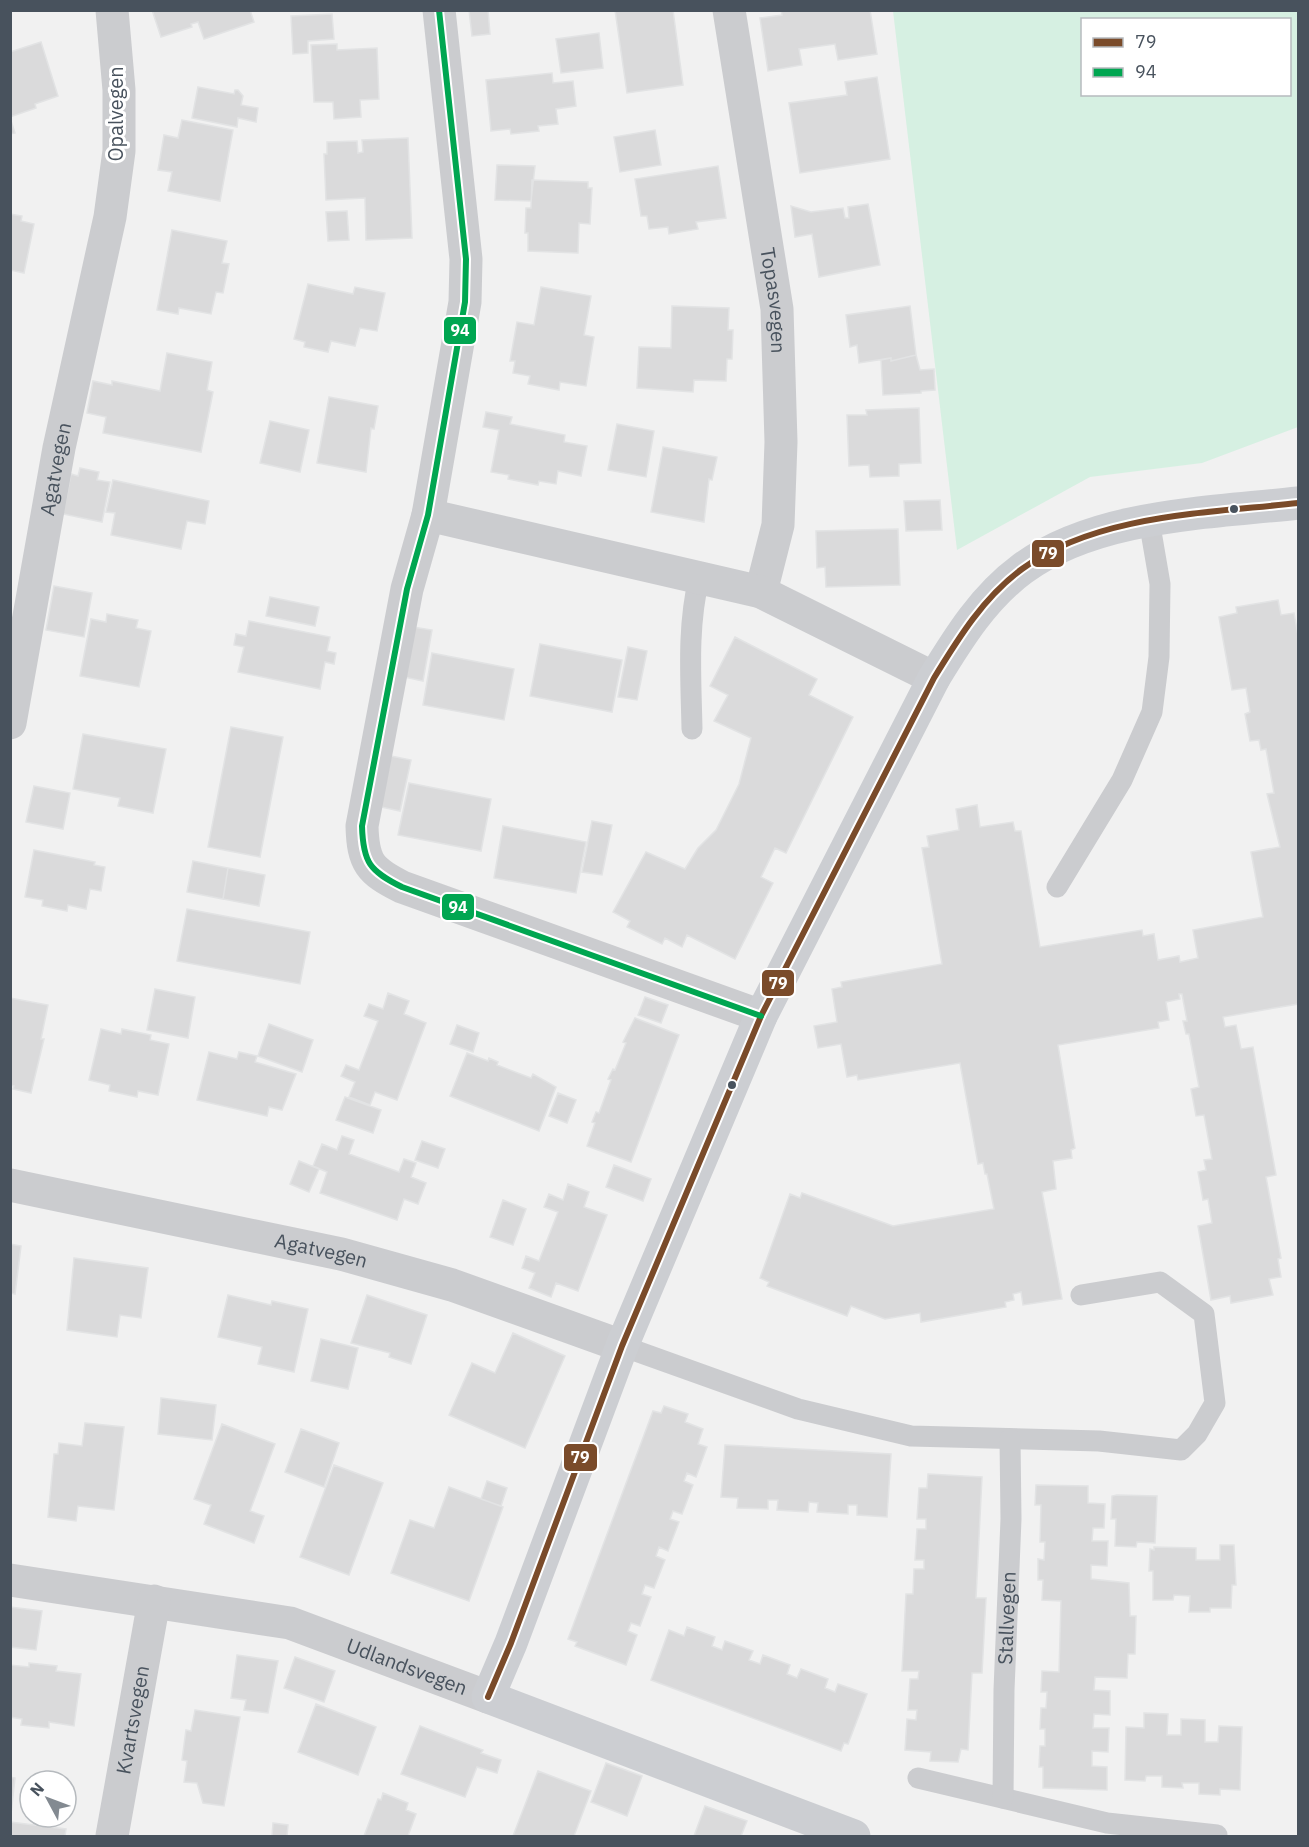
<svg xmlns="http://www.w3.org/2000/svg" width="1309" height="1847" viewBox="0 0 1309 1847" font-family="'IBM Plex Sans',sans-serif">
	<rect width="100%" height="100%" fill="#f1f1f1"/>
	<!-- green -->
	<path fill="#d6f0e2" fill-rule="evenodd" d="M893 11H1298V427L1202 463 1090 477 957 550ZM1082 20H1290V94H1082Z"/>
	<!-- building -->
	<path fill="#dadadb" stroke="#e2e3e4" stroke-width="1.5" d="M152 10H250L254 22 204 39 198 22 191 24 192 27 161 37Z
		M469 10H488L490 34 472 36Z
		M615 10H673L683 85 627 93Z
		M781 10H870L877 54 838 60 835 44 799 49 802 65 768 71 760 18 782 15Z
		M332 14 334 39 308 41V53L293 54 291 16Z
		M599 33 603 68 561 73 556 39Z
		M41 42 58 96 35 104 36 108 10 117V52Z
		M337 44V50L377 48 379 99 360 100 361 117 334 119 333 102H314L311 45Z
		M552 73 553 83 573 81 576 106 556 109 558 124 538 126 539 131 511 134 510 129 491 131 486 80Z
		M877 77 890 159 800 173 789 103 847 95 845 82Z
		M198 87 234 94 235 90H238L243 96 241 105 258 108 256 122 238 118 237 127 192 118Z
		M10 118 15 133 10 134Z
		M182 120 233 130 220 201 168 191 172 172 158 170 164 135 178 138Z
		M655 130 661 165 620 172 614 137Z
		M408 138 412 238 366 240 365 198 326 200 324 154H327V142L357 141 358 153 363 152 362 140Z
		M497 165 535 166 531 201 495 200Z
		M718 166 726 218 696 222 698 229 669 234 668 227 649 229 647 216H641L635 179Z
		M532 180 588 182V188H592L590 224 579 223 578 253 528 251V233H525L526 208H531Z
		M868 204 880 265 819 277 812 234 795 237 791 206 811 212 843 208 845 218H849L848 207Z
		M347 211 349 240 328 241 326 212Z
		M10 214 22 216 21 221 34 224 24 273 10 270Z
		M172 230 227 241 222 263 229 264 223 293 216 292 211 314 179 308 178 314 157 310Z
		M308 284 353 294 355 287 385 293 377 331 360 328 355 346 331 341 328 352 304 347 305 342 294 339Z
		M541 287 591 296 584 335 594 337 586 386 560 382 559 390 528 384 530 376 513 373 515 361H510L517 322 534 325Z
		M672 306 729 308 728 330H733L732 359H727L726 381 694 380 693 392 637 388 639 347 671 348Z
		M910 306 916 355 891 361V358L859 363 857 345 850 347 846 315Z
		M167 353 212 362 207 390 213 392 201 452 103 433 106 417 87 413 93 381 112 385V381L160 391Z
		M916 355 920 370 934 369 935 390 921 391V393L883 395 881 360 891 358V361Z
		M329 397 378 406 374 429 371 428 366 472 317 463Z
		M919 408 921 463 899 464V476L870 477 869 465 849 466 847 415H867L866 410Z
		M486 412 512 417 510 424 565 435 564 442 587 446 581 476 558 471 556 484 539 481 538 485 508 479 509 475 491 472 499 430 483 427Z
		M270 421 309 430 300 472 260 463Z
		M617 424 654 431 646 477 608 470Z
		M663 447 717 457 712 480 709 479 704 522 651 512Z
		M80 468 99 472 97 480 110 482 102 522 63 514 71 474 78 476Z
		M113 480 209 501 205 524 187 521 181 549 111 535 115 513 106 512Z
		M940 500 942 530 906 531 904 501Z
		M898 529 900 585 826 587 825 567 817 568 816 531Z
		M54 586 92 593 84 637 46 630Z
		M270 597 319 607 315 626 266 616Z
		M1278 600 1281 615 1294 613 1298 635V1004L1223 1017 1225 1027 1236 1025 1241 1049 1253 1047 1276 1175 1266 1177 1281 1258 1278 1259 1281 1277 1269 1279 1273 1295 1231 1303 1230 1296 1211 1300 1198 1226 1212 1223 1208 1199 1203 1200 1198 1172 1206 1170 1204 1160 1212 1159 1204 1115 1196 1116 1191 1089 1199 1087 1189 1034H1186L1183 1021H1187L1182 994H1179L1180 999 1166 1002 1169 1020 1158 1022 1159 1028 1058 1045 1075 1148 1071 1150 1072 1158 1053 1161 1056 1189 1042 1192 1062 1299 1023 1305 1021 1292 1013 1294 1014 1300 1005 1302 1006 1307 921 1322 920 1313 885 1319 851 1306 847 1316 767 1286 769 1282 760 1278 790 1194 800 1198 802 1193 893 1226 994 1209 987 1174H985L983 1163 978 1164 960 1063 858 1080 857 1075 847 1077 841 1044 818 1048 814 1026 837 1022 832 989 842 987 841 982 942 964 922 848 929 847 927 836 959 830 956 809 977 805 980 827 1013 822 1015 831H1021L1040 947 1142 930 1143 936 1154 934 1158 960 1179 956 1180 962 1198 958 1193 930 1263 917 1251 852 1280 847 1267 794 1274 793 1266 749 1261 750 1259 740 1250 741 1245 714 1250 712 1246 688 1232 690 1219 617 1237 613 1236 607Z
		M107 614 138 620 136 628 151 631 139 687 80 676 91 619 106 622Z
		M249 621 330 637 327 651 336 653 334 664 325 662 320 689 238 672 244 647 234 645 236 634 246 636Z
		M413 627 432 630 423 681 404 677Z
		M735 637 817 679 809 695 853 717 786 853 775 848 761 877 773 883 735 959 687 935 682 947 665 938 662 944 627 927 630 921 613 912 646 852 685 869 698 848 716 830 739 784 751 738 714 721 728 695 710 686Z
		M540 644 622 660 612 712 530 696Z
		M628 647 647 651 637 700 618 697Z
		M432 653 514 669 504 720 423 705Z
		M231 727 283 737 260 857 208 847Z
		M83 734 166 749 153 813 118 806 120 798 73 789Z
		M391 756 411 760 400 811 381 807Z
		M409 783 491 799 481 851 398 835Z
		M34 786 70 793 63 829 26 822Z
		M592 821 612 825 602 875 582 872Z
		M503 826 586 842 576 893 494 878Z
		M34 850 95 862 94 865 105 867 101 891 90 889 86 909 68 905 67 911 42 906 43 900 25 897Z
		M193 861 228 868 223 899 187 892Z
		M228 868 265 875 259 906 223 899Z
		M187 909 310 932 300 984 177 961Z
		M155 989 195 997 188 1038 147 1030Z
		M388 993 409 1001 404 1014 426 1023 397 1100 375 1092 370 1105 349 1097 355 1082 341 1076 346 1065 359 1070 378 1021 364 1016 369 1004 383 1009Z
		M645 997 668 1005 661 1023 638 1015Z
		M10 998 48 1005 41 1039H44L31 1093 13 1089 14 1086 10 1085Z
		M635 1018 679 1035 631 1162 587 1146 595 1123 592 1122 596 1112 599 1113 611 1080 608 1079 613 1069 615 1070 626 1043 623 1042Z
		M269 1024 313 1040 302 1072 258 1056Z
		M457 1025 479 1033 473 1052 450 1044Z
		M101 1029 121 1034 122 1029 151 1035 150 1040 169 1044 158 1095 138 1091 137 1097 109 1091 110 1085 89 1080Z
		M209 1052 237 1059 239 1052 257 1056 255 1062 296 1074 282 1110 269 1107 267 1116 197 1100Z
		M467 1053 488 1061 489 1058 498 1062 497 1065 531 1078 533 1074 556 1087 539 1131 450 1096Z
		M558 1093 576 1100 567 1123 549 1116Z
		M345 1097 381 1110 373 1133 336 1120Z
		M342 1136 354 1140 349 1154 399 1172 404 1159 416 1163 411 1177 426 1183 418 1204 404 1199 397 1220 320 1193 327 1172 313 1166 322 1144 337 1150Z
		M422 1141 445 1149 438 1168 415 1160Z
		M299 1161 319 1169 309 1192 290 1184Z
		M614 1165 651 1179 643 1201 606 1187Z
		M568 1184 589 1192 584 1207 607 1215 578 1291 556 1283 551 1297 529 1288 535 1273 522 1268 526 1256 539 1261 558 1212 544 1207 549 1194 563 1200Z
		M503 1200 526 1209 513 1245 490 1237Z
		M10 1244 21 1246 15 1294 10 1293Z
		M74 1258 148 1268 141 1318 120 1315 117 1337 67 1330Z
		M228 1295 271 1305 272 1301 308 1309 294 1372 258 1364 262 1347 218 1337Z
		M367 1295 427 1315 411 1364 389 1357 390 1353 351 1343Z
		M513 1333 565 1356 525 1448 449 1415 472 1363 495 1373Z
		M321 1339 358 1348 348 1389 311 1381Z
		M161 1398 216 1405 212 1440 158 1434Z
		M664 1406 688 1414 685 1422 703 1429 698 1444 707 1447 696 1477 687 1473 684 1481 693 1485 682 1514 673 1511 670 1519 679 1522 668 1551 659 1547 656 1556 665 1560 654 1588 645 1585 642 1594 651 1597 640 1626 631 1623 628 1631 637 1635 626 1665 575 1646 577 1642 568 1639 653 1411 661 1413Z
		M85 1423 124 1427 114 1510 78 1506 76 1521 48 1517 54 1454H58L59 1443 82 1446Z
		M222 1424 275 1444 250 1511 264 1516 254 1543 204 1524 211 1505 194 1499Z
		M301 1429 339 1443 324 1487 285 1472Z
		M725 1445 891 1454 887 1517 857 1515V1505H848V1514L817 1512 818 1503 809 1502 808 1512 777 1510 778 1500H768V1509L737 1508 738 1498 721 1497Z
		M334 1465 383 1483 349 1575 300 1557Z
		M928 1474 982 1477 976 1598H986L982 1673H972L968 1750 961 1749 958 1762 930 1761 931 1752 905 1750 907 1719 916 1720 917 1710H908L910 1679H918L919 1671H902L906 1594H913L914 1569H924V1560H915L917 1529H926V1519H917L919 1488H927Z
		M487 1481 507 1488 501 1506 481 1499Z
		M1036 1485 1088 1486V1503L1105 1504 1104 1528H1093L1092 1541H1108L1107 1566 1091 1565V1579L1129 1583 1130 1616H1136L1135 1654H1128L1127 1678 1095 1677 1094 1690 1110 1691V1715L1094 1714 1093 1728H1109L1108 1752 1092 1751V1766L1107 1767V1790L1043 1788V1767H1039L1040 1746H1045V1729H1040L1041 1708H1046L1047 1692H1041L1042 1671 1059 1672 1061 1601 1042 1600 1043 1580H1038V1559L1044 1560 1045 1542H1040L1041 1505H1035Z
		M449 1487 503 1507 469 1601 391 1573 410 1520 434 1528Z
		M1117 1495 1157 1496 1155 1543 1137 1542 1136 1547 1115 1546 1116 1519H1111L1112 1496Z
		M1220 1545H1234L1236 1585H1232L1231 1608H1210V1612H1189L1190 1596 1174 1595 1173 1600H1153V1571H1149L1150 1549 1154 1550V1547L1196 1548V1560H1220Z
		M10 1607 42 1611 36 1650 10 1647Z
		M687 1627 715 1637 712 1646 722 1650 725 1641 753 1651 749 1660 760 1664 763 1655 790 1665 787 1674 797 1678 801 1669 828 1679 825 1688 835 1692 838 1684 867 1694 848 1744 844 1743 841 1751 651 1680 669 1630 684 1636Z
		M237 1655 278 1661 268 1713 244 1710 246 1700 231 1698Z
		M295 1657 335 1671 324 1702 284 1688Z
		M29 1663 57 1666 56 1671 81 1674 74 1726 49 1722V1728L21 1725 22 1719 10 1717V1665L29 1667Z
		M316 1704 376 1727 358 1775 298 1752Z
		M195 1710 240 1717 224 1806 203 1803 197 1783 184 1782 187 1761 182 1760 186 1730 191 1731Z
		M1144 1713 1168 1714 1167 1735H1181V1719L1205 1720V1742H1218L1219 1726 1242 1727 1240 1790 1220 1789V1795L1199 1794V1783H1182L1183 1788 1162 1787V1776H1146L1145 1781 1125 1780 1126 1727 1144 1728Z
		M420 1726 483 1750 481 1753 501 1760 497 1773 477 1767 465 1797 401 1774Z
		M606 1763 642 1776 627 1816 591 1802Z
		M538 1771 591 1791 574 1836H513Z
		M10 1777 15 1778 11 1814H10Z
		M383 1793 408 1803 406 1810 416 1814 408 1836H364L378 1799 381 1800Z
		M705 1806 747 1821 741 1836H694Z
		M10 1822 66 1829 65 1836H10Z
		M273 1823 288 1825 287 1836H272Z"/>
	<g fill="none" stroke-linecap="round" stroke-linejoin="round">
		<!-- lane -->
		<g stroke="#cbcccf" stroke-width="21">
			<path d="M692 729C691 678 687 628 699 578"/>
			<path d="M1057 887 1122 780 1152 712 1159 657 1160 584 1149 520"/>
			<path d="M622 1346 798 1409 911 1436 1099 1441 1181 1450 1197 1434 1215 1403 1204 1314 1160 1282 1081 1295"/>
			<path d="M918 1778 1107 1823 1217 1835"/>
			<path id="s1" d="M1003 1798 1004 1690 1011 1519 1010 1439"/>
		</g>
		<!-- street -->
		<g stroke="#cbcccf" stroke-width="33">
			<path d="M439 10 466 259 465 302 428 515 407 589 362 826C363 863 370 871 402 887L761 1016"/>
			<path id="s2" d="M729 10 777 309 781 442 778 525 761 592"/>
			<path d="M428 515 761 592 934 678"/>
			<path id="s3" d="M10 723 59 448 110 217 119 151V90L112 10"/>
			<path id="s4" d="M10 1185 341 1254 452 1285 622 1346"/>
			<path id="s5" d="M10 1580 290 1623 488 1697"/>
			<path id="s6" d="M112 1836 154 1601"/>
		</g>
		<!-- secondary -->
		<path stroke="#ccced2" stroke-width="33" d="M854 1836 488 1697 511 1643 622 1346 761 1016 934 678C959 637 984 597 1022 569 1096 514 1211 513 1298 503"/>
		<!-- bus-1 casing -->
		<g stroke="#fff" stroke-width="10">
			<path id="bus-1" d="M488 1697 511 1643 622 1346 761 1016 934 678C959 637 984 597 1022 569 1096 514 1211 513 1298 503"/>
		</g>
		<!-- bus-2 casing -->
		<g stroke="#fff" stroke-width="10">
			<path id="bus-2" d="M439 10 466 259 465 302 428 515 407 589 362 826C363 863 370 871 402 887L761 1016"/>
		</g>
		<!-- bus-1 -->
		<use href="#bus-1" stroke="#7a4b2a" stroke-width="6"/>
		<!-- bus-2 -->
		<use href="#bus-2" stroke="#00a651" stroke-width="6"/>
	</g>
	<!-- markers -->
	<g fill="#48525d" stroke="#fff" stroke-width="2">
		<circle cx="1234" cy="509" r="5"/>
		<circle cx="732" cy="1085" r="5"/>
	</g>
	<g text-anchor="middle" stroke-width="6" stroke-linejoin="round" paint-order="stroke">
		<!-- street labels -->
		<g font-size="20" fill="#48525d" stroke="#fff">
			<text transform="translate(116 114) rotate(-90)" y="7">Opalvegen</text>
			<text dy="7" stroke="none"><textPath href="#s2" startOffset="294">Topasvegen</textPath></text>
			<text dy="7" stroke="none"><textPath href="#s3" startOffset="258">Agatvegen</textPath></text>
			<text dy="7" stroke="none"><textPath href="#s4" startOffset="318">Agatvegen</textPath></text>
			<text dy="7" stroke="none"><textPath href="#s1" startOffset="180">Stallvegen</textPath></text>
			<text dy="7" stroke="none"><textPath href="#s5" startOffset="408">Udlandsvegen</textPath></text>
			<text dy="7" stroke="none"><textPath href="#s6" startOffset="118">Kvartsvegen</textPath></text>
		</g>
	</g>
	<g stroke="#fff" stroke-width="2">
		<rect x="443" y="316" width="34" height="29" rx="6" fill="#00a651"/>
		<rect x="1031" y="539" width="34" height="29" rx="6" fill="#7a4b2a"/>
		<rect x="441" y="893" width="34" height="28" rx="6" fill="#00a651"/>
		<rect x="761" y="969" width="34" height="28" rx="6" fill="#7a4b2a"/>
		<rect x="563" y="1443" width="35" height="29" rx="6" fill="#7a4b2a"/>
	</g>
	<g font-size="16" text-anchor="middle" font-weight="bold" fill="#fff">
		<text x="460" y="336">94</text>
		<text x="1048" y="559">79</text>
		<text x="458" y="913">94</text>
		<text x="778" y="989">79</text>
		<text x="580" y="1463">79</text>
	</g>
	<!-- border -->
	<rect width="1309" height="1847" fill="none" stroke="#48525d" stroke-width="24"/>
	<!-- legend -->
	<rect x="1081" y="18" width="210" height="78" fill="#ffffff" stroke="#b6babe" stroke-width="1.5"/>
	<rect x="1093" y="38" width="30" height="9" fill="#7a4b2a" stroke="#b6babe" stroke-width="1.5"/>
	<text x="1135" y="48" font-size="18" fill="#48525d">79</text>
	<rect x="1093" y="68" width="30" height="9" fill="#00a651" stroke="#b6babe" stroke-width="1.5"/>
	<text x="1135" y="78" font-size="18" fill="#48525d">94</text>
	<!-- north arrow -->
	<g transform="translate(48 1799) rotate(311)"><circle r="28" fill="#ffffff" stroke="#b6babe" stroke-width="1.5"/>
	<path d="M0-4.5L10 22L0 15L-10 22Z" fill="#838a91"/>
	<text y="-9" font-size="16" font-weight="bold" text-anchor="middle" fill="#48525d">N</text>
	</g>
</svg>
